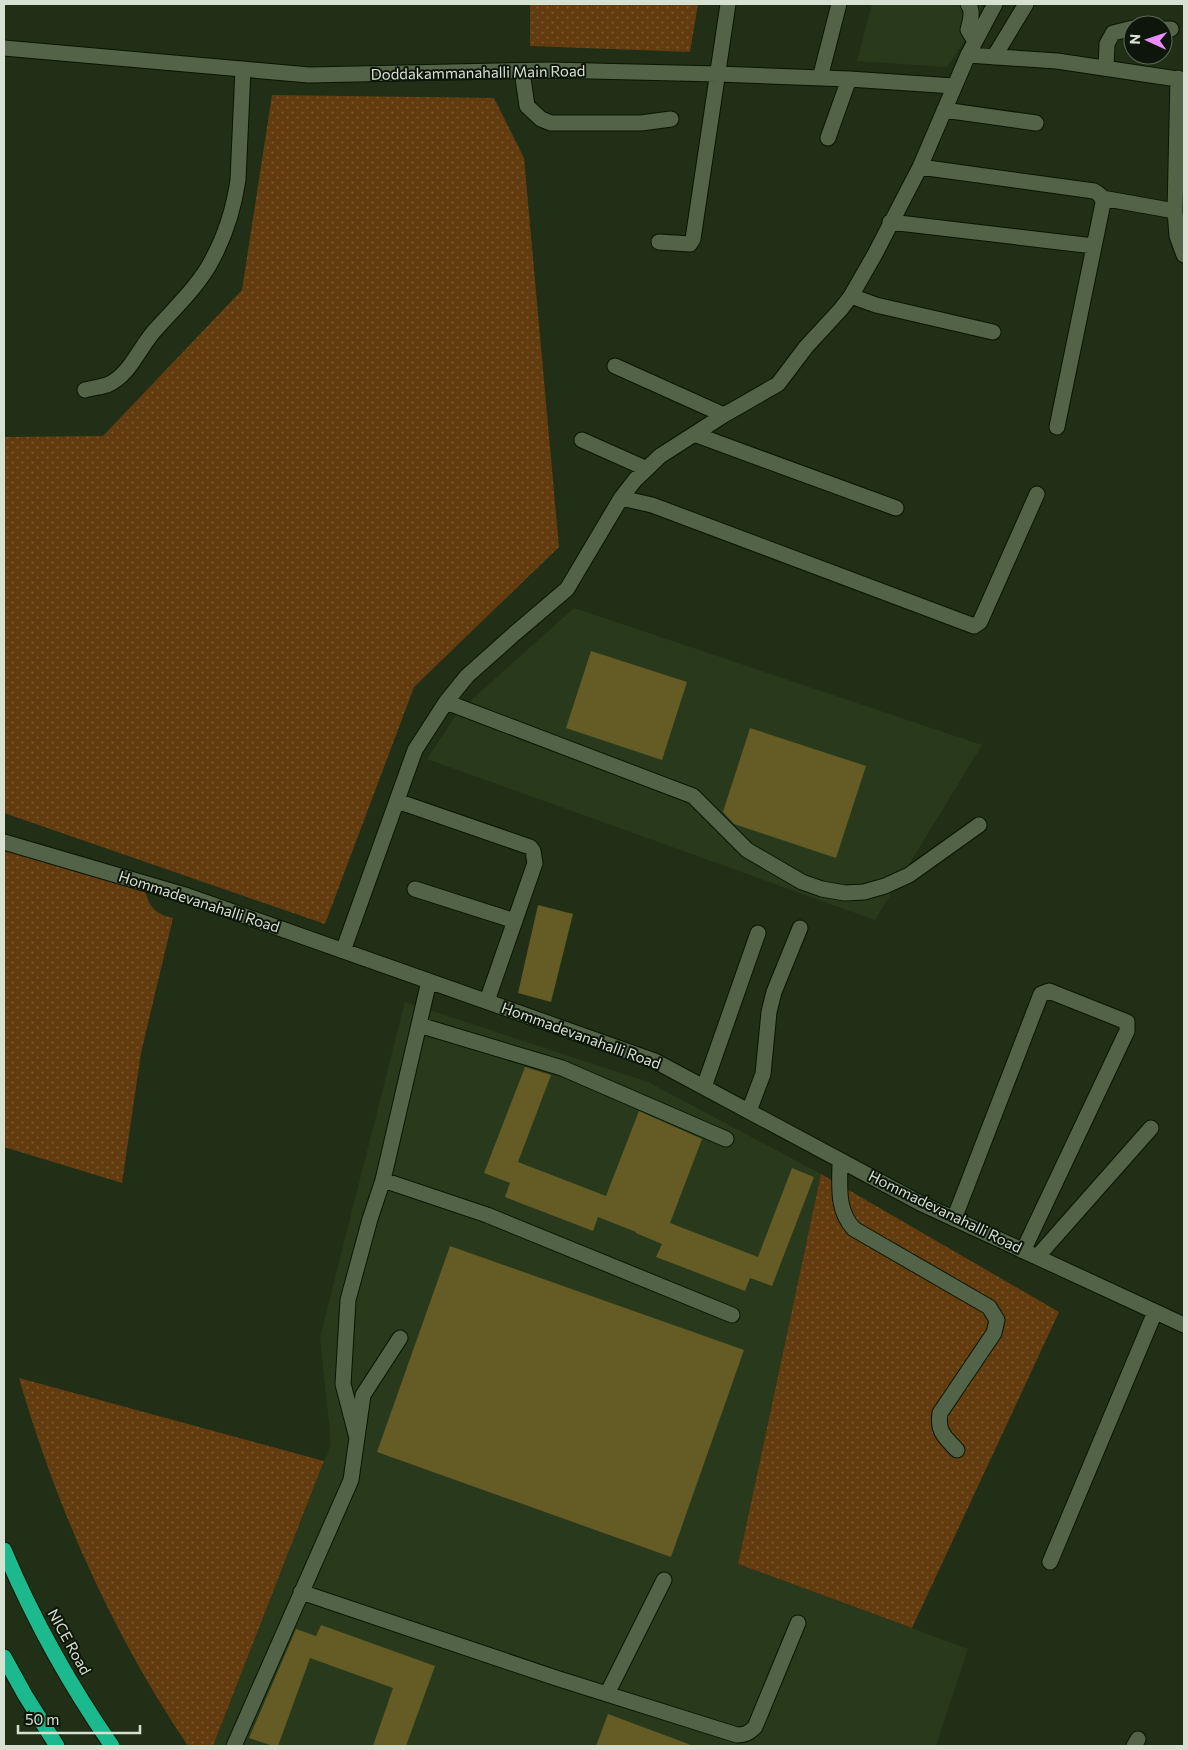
<svg xmlns="http://www.w3.org/2000/svg" width="1188" height="1750" viewBox="0 0 1188 1750" font-family="Commissioner,sans-serif">
	<defs>
		<pattern id="grass-dots" width="8" height="8" patternUnits="userSpaceOnUse" patternTransform="scale(1.25)"><rect width="8" height="8" fill="#623b0f"/><path d="M2 2h.1M6 6h.1" fill="none" stroke="#785731" stroke-width="1.8" stroke-linecap="round"/></pattern>
	</defs>
	<rect width="100%" height="100%" fill="#202f16"/>
	<!-- built -->
	<path fill="#293a1c" d="M872 4H981L978 21 947 67 857 61Z
		M574 608 982 745 875 920 427 759 458 712Z
		M405 1002 648 1082 821 1174 738 1564 968 1649 936 1746H213L331 1444 320 1337Z"/>
	<!-- grass -->
	<path fill="url(#grass-dots)" d="M530 4H698L690 52 530 46Z
		M272 95 494 98 524 158 559 547 414 687 325 924 4 813V437L103 436 242 290Z
		M4 849 145 889C148 906 156 915 173 918L141 1053 122 1183 4 1147Z
		M821 1174 1059 1312 912 1628 738 1564Z
		M19 1378 324 1461 213 1746H188C112 1633 57 1509 19 1378Z"/>
	<!-- building -->
	<path fill="#655b25" d="M591 651 687 682 662 760 566 728Z
		M750 728 866 766 836 858 734 824 723 812Z
		M538 905 573 914 551 1002 518 993Z
		M525 1067 551 1075 518 1162 606 1196 639 1111 702 1139 670 1223 758 1257 792 1168 814 1177 772 1286 750 1278 745 1291 656 1257 662 1244 636 1233V1232L598 1217 593 1231 505 1197 510 1183 484 1173Z
		M450 1246 744 1350 671 1557 377 1452Z
		M321 1625 435 1666 406 1746H373L393 1688 310 1658 278 1746H273L249 1738 296 1629 316 1636Z
		M608 1714 691 1745 690 1746H596Z"/>
	<g fill="none" stroke-linecap="round" stroke-linejoin="round">
		<!-- minor casing -->
		<g stroke="#091702" stroke-width="17">
			<path id="minor" d="M968 4C974 11 970 22 968 30L975 41
				M1163 29H1171
				M4 48 309 75 550 70 718 74 849 79 954 86
				M968 55 1057 61 1184 80
				M994 57 1026 4
				M1106 68 1107 44 1113 33 1133 28
				M522 71 527 106 541 119 551 123H641L671 119
				M820 78 839 4
				M1178 78 1175 211 1177 236 1184 255
				M944 110 1036 123
				M828 138 849 79
				M920 167 1094 191C1100 194 1102 196 1103 203L1057 427
				M1102 198 1175 211
				M890 222 1094 246
				M659 242 690 244 693 239 728 4
				M851 296 876 305 993 332
				M615 366 724 415
				M85 390C92 388 100 387 107 385 131 375 140 345 157 328 175 308 200 284 212 260 225 236 234 207 238 180L243 69
				M694 434 896 508
				M582 440 647 469
				M621 498 652 505 974 626 980 622 1037 494
				M446 702 693 796 747 850 802 882 822 889 845 893 864 892 885 886 909 875 979 825
				M397 801 530 847 533 851 535 863 487 1001
				M4 842 188 896 655 1061 920 1203 1184 1325
				M415 889 515 921
				M343 951 415 750 446 702 467 676 514 634 567 589 621 498 635 480 660 456 724 415 778 384 806 347 841 309 851 296 875 254 920 167 968 55 995 4
				M419 1025 562 1068 726 1139
				M704 1087 758 933
				M749 1111 763 1074 769 1012 774 992 800 928
				M840 1160C840 1185 836 1210 854 1229L989 1307 997 1320 994 1333 940 1413C937 1432 945 1437 957 1450
				M383 1180 429 981
				M954 1219 1041 994 1049 991 1127 1022V1031L1023 1251
				M1037 1257 1151 1128
				M357 1438 343 1384 348 1300 370 1219 383 1180 487 1215 732 1315
				M1050 1562 1155 1312
				M301 1592 556 1678 737 1735C745 1735 749 1733 755 1727L798 1623
				M607 1694 664 1580
				M234 1746 351 1480 363 1395 400 1338
				M1134 1746 1138 1739"/>
		</g>
		<!-- highway casing -->
		<g stroke="#091702" stroke-width="17">
			<path id="highway" d="M4 1550C33 1619 69 1684 112 1746
				M4 1657 25 1695 57 1746"/>
		</g>
		<!-- minor -->
		<use href="#minor" stroke="#536348" stroke-width="15"/>
		<!-- highway -->
		<use href="#highway" stroke="#1cb88e" stroke-width="15"/>
	</g>
	<g text-anchor="middle" stroke-width="4" stroke-linejoin="round" paint-order="stroke">
		<!-- street labels -->
		<g font-size="15" fill="#d7e1d1" stroke="#0e150a">
			<text transform="translate(478 73) rotate(-1)" y="5">Doddakammanahalli Main Road</text>
			<text transform="translate(199 902) rotate(18)" y="5">Hommadevanahalli Road</text>
			<text transform="translate(581 1036) rotate(20)" y="5">Hommadevanahalli Road</text>
			<text transform="translate(945 1212) rotate(26)" y="5">Hommadevanahalli Road</text>
			<text transform="translate(69 1642) rotate(61)" y="5">NICE Road</text>
		</g>
	</g>
	<!-- border -->
	<rect width="1188" height="1750" fill="none" stroke="#d7e1d1" stroke-width="10"/>
	<!-- north arrow -->
	<g transform="translate(1148 40) rotate(273)"><circle r="24" fill="#0e150a" stroke="#5e675a"/>
	<path d="M0-4L9 19L0 12L-9 19Z" fill="#e98dfe"/>
	<text y="-8" font-size="14" font-weight="bold" text-anchor="middle" fill="#d7e1d1">N</text>
	</g>
	<!-- scale -->
	<path d="M18 1725v8h122v-8" fill="none" stroke="#d7e1d1" stroke-width="2.5"/>
	<text x="25" y="1725" font-size="15" fill="#d7e1d1" stroke="#0e150a" stroke-width="4" paint-order="stroke">50 m</text>
</svg>
